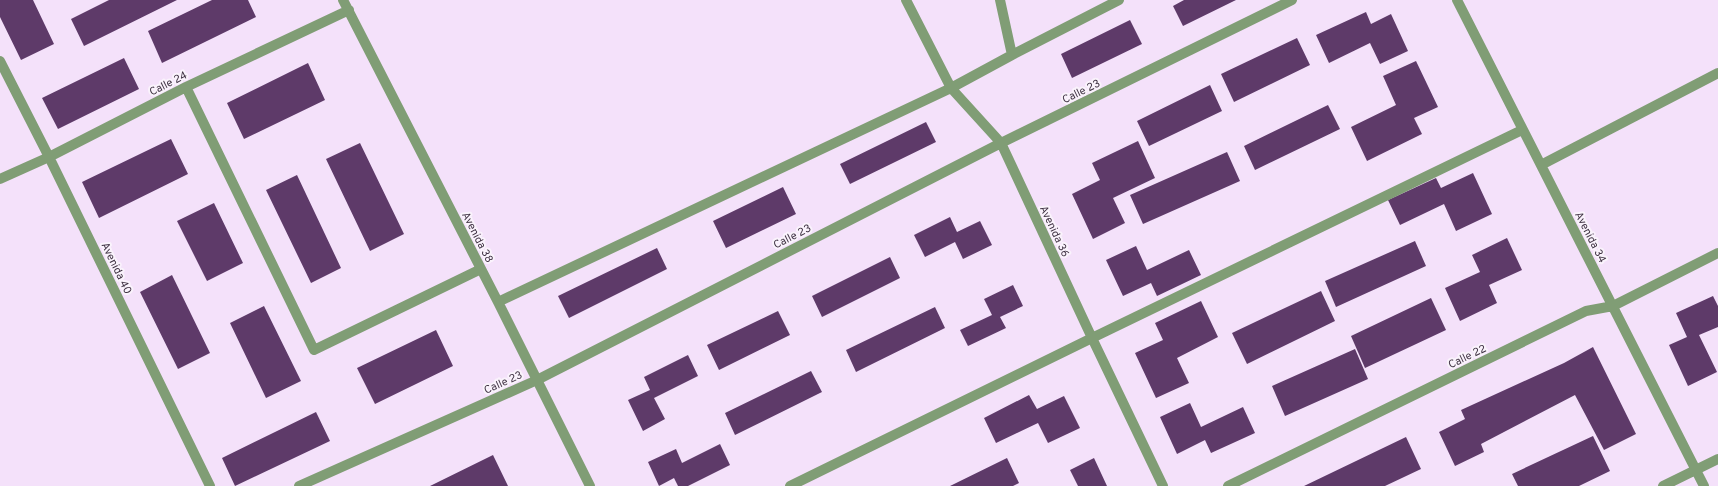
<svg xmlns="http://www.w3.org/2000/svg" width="1718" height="486" viewBox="0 0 1718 486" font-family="Overpass,sans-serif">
	<rect width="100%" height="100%" fill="#f4e1fa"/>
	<!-- building -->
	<path fill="#5e3a69" d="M0 0H33L54 44 21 60 0 17Z
		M109 0H177L84 46 71 19Z
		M212 0H248L256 17 162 63 148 31Z
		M1184 0H1236L1183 26 1173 6Z
		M1366 12 1371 24 1391 14 1408 51 1380 64 1370 43 1329 63 1316 35Z
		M1130 20 1142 44 1072 78 1061 54Z
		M1297 38 1310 65 1234 102 1221 74Z
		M124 58 139 89 58 129 42 98Z
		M1416 61 1438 107 1414 118 1422 134 1367 161 1351 127 1396 105 1383 76Z
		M308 63 325 100 244 139 227 103Z
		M1210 85 1222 111 1149 146 1137 121Z
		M1328 105 1340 129 1255 170 1244 146Z
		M926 122 936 142 850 184 840 164Z
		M171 139 188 174 99 218 82 182Z
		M1138 141 1155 178 1113 198 1125 223 1093 239 1072 194 1100 180 1092 163Z
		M360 143 404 234 370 251 326 159Z
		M1227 152 1240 181 1143 224 1130 195Z
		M1473 173 1492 214 1456 231 1444 204 1400 225 1388 200 1436 178 1441 188Z
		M297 175 341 268 311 283 266 190Z
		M783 187 796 214 726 248 713 221Z
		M214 203 243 263 207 281 177 221Z
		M950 217 957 232 980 221 992 245 963 259 955 242 925 257 914 235Z
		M1507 238 1522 270 1489 285 1497 303 1460 321 1445 288 1480 272 1472 255Z
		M1415 241 1426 266 1336 307 1325 281Z
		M1136 246 1147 270 1189 250 1201 275 1157 296 1151 283 1123 296 1106 260Z
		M657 248 667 269 569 318 558 296Z
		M890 257 900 278 822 317 812 296Z
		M172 275 210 353 178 369 140 292Z
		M1013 285 1023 306 1000 317 1006 328 968 346 960 330 992 315 984 299Z
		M1321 291 1335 321 1247 364 1232 333Z
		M1713 296 1718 306V327L1699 335 1717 372 1688 386 1669 345 1687 337 1676 313Z
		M1431 298 1446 330 1365 368 1351 336Z
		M1201 301 1218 337 1177 358 1189 383 1156 398 1135 353 1163 340 1155 323Z
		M264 306 301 381 266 398 230 323Z
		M935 307 945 328 856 372 846 350Z
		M778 311 790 335 719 370 707 345Z
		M436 330 453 366 375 404 357 368Z
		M1593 347 1636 434 1604 450 1575 395 1481 444 1484 452 1455 466 1439 432 1465 419 1461 410 1564 363Z
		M1355 349 1368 379 1285 416 1272 386Z
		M688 355 698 376 654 398 665 419 643 431 628 400 650 390 644 377Z
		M811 371 822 392 735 435 725 413Z
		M1029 395 1037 409 1064 396 1080 428 1048 443 1038 423 996 443 984 418Z
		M1190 403 1201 427 1243 407 1255 433 1211 453 1205 440 1177 454 1160 417Z
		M316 412 330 441 235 486 222 458Z
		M1593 436 1610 471 1579 486H1518L1512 474Z
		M1406 437 1421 469 1385 486H1304Z
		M720 444 730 465 688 486H678L674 478 659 486 648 462 676 449 682 463Z
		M493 455 508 486H430Z
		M1007 458 1019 483 1013 486H950Z
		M1094 458 1107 486H1078L1070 470Z"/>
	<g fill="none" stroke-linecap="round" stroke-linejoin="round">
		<!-- minor -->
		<path stroke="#809d75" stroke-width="10" d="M343 0 498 302 590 486
			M906 0 951 88 1001 143 1092 338 1163 486
			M1457 0 1704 486
			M1012 55 1119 0
			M0 61 49 157 210 486
			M186 87 314 350 481 269
			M1541 165 1718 73
			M0 179 49 157 186 87 349 10
			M498 302 951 88 1012 55 1000 0
			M299 486 537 380 1001 143 1292 0
			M790 486 1092 338 1522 130
			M1228 486 1586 311 1613 306 1718 253
			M1663 486 1718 459"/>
	</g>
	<g text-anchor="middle" stroke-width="4" stroke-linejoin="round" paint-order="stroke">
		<!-- street labels -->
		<g font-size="11" fill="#403344" stroke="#faf3fc">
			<text transform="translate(168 83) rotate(-27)" y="4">Calle 24</text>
			<text transform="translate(1081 91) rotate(-26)" y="4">Calle 23</text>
			<text transform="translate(1055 231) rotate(65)" y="4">Avenida 36</text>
			<text transform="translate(792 236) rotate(-27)" y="4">Calle 23</text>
			<text transform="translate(478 237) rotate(63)" y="4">Avenida 38</text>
			<text transform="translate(1591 237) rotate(63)" y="4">Avenida 34</text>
			<text transform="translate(117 268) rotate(64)" y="4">Avenida 40</text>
			<text transform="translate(1467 356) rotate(-26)" y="4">Calle 22</text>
			<text transform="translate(503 382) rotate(-24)" y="4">Calle 23</text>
		</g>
	</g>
</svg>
